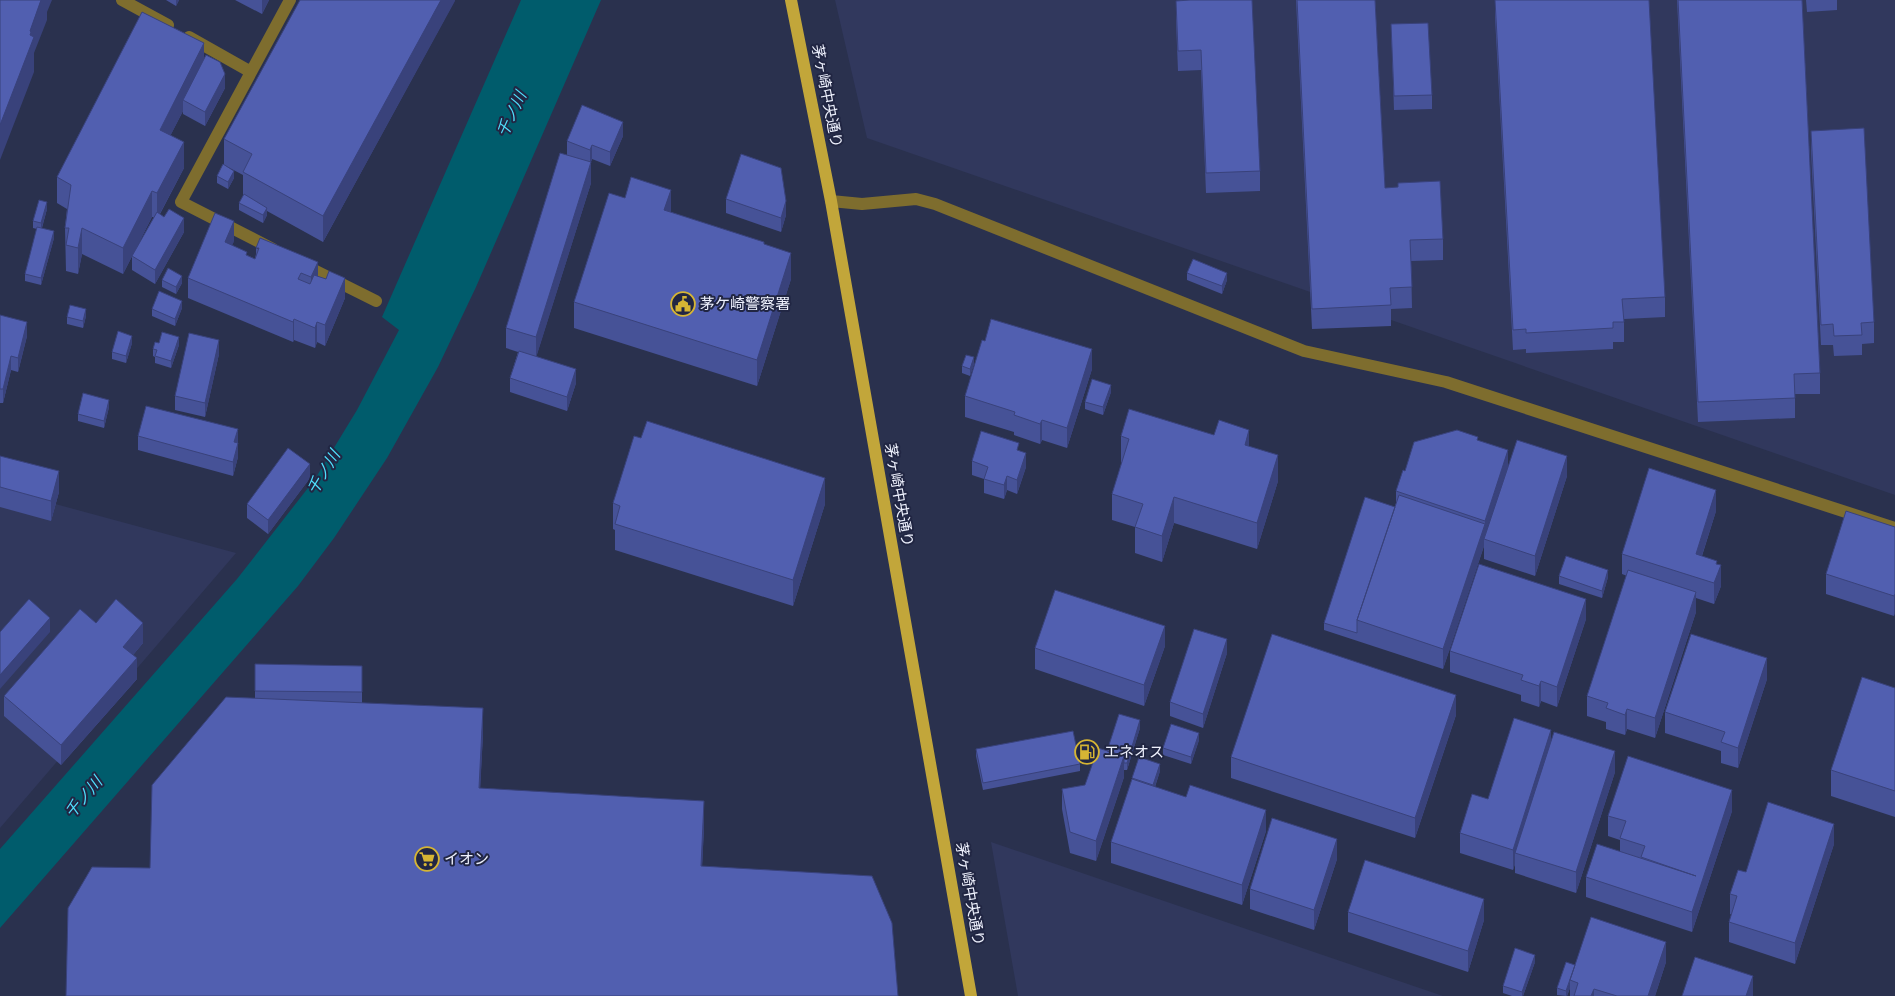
<svg xmlns="http://www.w3.org/2000/svg" width="1895" height="996" viewBox="0 0 1895 996" font-family="'DejaVu Sans','Noto Sans JP',sans-serif">
	<rect width="100%" height="100%" fill="#2a314e"/>
	<!-- built -->
	<path fill="#31385d" d="M835 0H1895V495L867 138Z
		M0 489 236 553 0 828Z
		M991 842 1443 996H1018Z"/>
	<!-- water -->
	<path fill="#005c6c" d="M521 0H601L476 287 438 367 387 458 334 538 298 586 0 928V849L237 579 315 479 357 410 399 330 382 317Z"/>
	<g fill="none" stroke-linecap="round" stroke-linejoin="round">
		<!-- minor -->
		<path stroke="#7e6d2e" stroke-width="12" d="M122 0 168 25
			M189 37 251 72
			M831 201 862 204 916 199 935 204 1304 351 1446 382 1895 528
			M273 249 181 202 290 0
			M302 264 376 301"/>
		<!-- major -->
		<path stroke="#c2a63a" stroke-width="12" d="M791 0 831 201 971 996"/>
	</g>
	<!-- wall -->
	<path fill="#465297" d="M166 0H179L176 6Z
		M235 0H269L262 14Z
		M455 0 323 242 267 211V215L263 223 239 210V203L243 196V175L224 165V139Z
		M1189 0 1260 171V191L1206 193 1201 70 1178 71 1176 21V1Z
		M1296 0H1375L1385 188 1443 239V260L1411 261 1412 308 1391 309V326L1312 329Z
		M1495 0 1665 297V317L1624 319V342H1613V349L1526 353V349L1513 350 1495 17Z
		M1677 0H1802L1820 373V394H1795V418L1698 422Z
		M1806 0H1837V10L1807 12Z
		M1391 24 1432 95V109L1394 110Z
		M204 59 225 88 205 126 183 114V111L170 136 184 168 160 214 184 232 155 284 132 270V256L154 217H152L123 274 82 254 78 274 66 271 65 228 67 209 57 203V177Z
		M1811 131 1874 322V343L1862 344V355L1834 356 1833 345H1821L1811 151Z
		M623 136 610 166 592 159 591 162V183L536 357 576 383 567 411 510 392V378L518 352 506 348V328L567 155V141Z
		M217 176 234 178 228 189 217 183Z
		M726 199 786 215 781 232 726 213Z
		M47 209 42 228 54 238 41 285 25 281V274L37 229 33 228V221Z
		M671 212 764 244 791 279 757 386 574 328V302Z
		M234 241 232 245 247 255 255 259 256 254V248L318 276 345 298 325 346 317 342 315 348 294 340 293 342 188 298V278Z
		M1187 273 1227 280 1222 294 1187 280Z
		M162 280 182 283 176 294 162 287Z
		M182 308 175 326 152 316V309Z
		M0 315 27 336 18 372 11 370 3 403H0Z
		M86 316 83 328 67 324V317Z
		M132 343 126 363 112 359V352Z
		M179 345 171 368 155 363V357L153 356V349Z
		M219 354 205 417 175 410V396Z
		M974 364 970 376 962 373V366Z
		M1092 369 1067 448 1042 440 1040 444 1014 435V432L965 417V396Z
		M1111 392 1103 415 1085 409V402Z
		M109 407 104 428 78 421V414Z
		M238 429V457L233 476 138 450V436Z
		M1121 436 1249 446 1278 481 1257 549 1174 523 1162 562 1135 553V527L1112 520V494L1122 462H1121Z
		M1478 440 1508 466 1567 476 1535 576 1484 559V546L1443 669 1324 630V623L1395 507 1396 504V491L1405 471Z
		M1019 450 1026 467 1017 494 1007 490 1004 499 984 493V479L972 475V461Z
		M0 456 59 492 51 521 0 507Z
		M310 478 268 534 247 518V504Z
		M613 503 825 504 793 606 615 550V530L613 529Z
		M1716 511 1702 556 1717 564 1721 586 1714 604 1696 598V612L1655 738 1627 729 1625 735 1606 729V722L1587 716V696L1627 576 1622 574V554Z
		M1895 527 1894 616 1826 594V574Z
		M1559 576 1608 577 1602 598 1559 584Z
		M1586 619 1557 707 1541 701 1539 707 1521 701V695L1450 672V651Z
		M96 623 143 643 133 655 137 679 61 765 4 716V696Z
		M1165 646 1144 706 1035 669V648Z
		M1227 653 1203 728 1170 716V702Z
		M255 664 362 666V703L483 734 480 788 704 827 702 866 150 868 255 698Z
		M1767 679 1738 768 1721 763V751L1665 733V712Z
		M1895 688V817L1831 796V770Z
		M1456 715 1415 838 1231 778V757Z
		M1140 728 1127 770H1124V777L1096 861 1070 853 1062 809V789L1085 785 1107 751Z
		M1199 740 1191 764 1163 755V748Z
		M976 749 1080 764V771L983 790 976 756Z
		M1160 771 1155 787 1266 831 1242 905 1111 863V842L1132 779Z
		M1615 772 1576 893 1515 873V864L1513 870 1460 853V833L1488 799Z
		M1732 811 1692 932 1586 897V877L1620 851V840L1608 836V816Z
		M1834 844 1795 964 1729 942V922L1732 915 1730 914V894L1746 872Z
		M1337 859 1314 930 1250 909V889Z
		M1348 912 1484 920 1468 972 1348 932Z
		M1535 962 1523 996H1512L1503 993V986Z
		M1666 962 1655 996H1570V988L1567 996 1557 995V988L1575 965Z"/>
	<!-- shaded-wall -->
	<path fill="#39427b" d="M41 0H52L47 12V20L34 53V72L0 160V125L30 31Z
		M176 0H179L176 6Z
		M262 0H269L262 14Z
		M441 0H455V1L323 242V216Z
		M204 43V69L183 100V111L160 156V130Z
		M225 74V88L205 126V112Z
		M623 122V136L610 166V152Z
		M184 142V168L157 219V193Z
		M592 145V159L590 164V150Z
		M591 162V183L536 358V337Z
		M234 171V178L228 189V182Z
		M671 190V216L664 210Z
		M152 191V217L123 274V248Z
		M786 201V215L781 232V218Z
		M47 202V209L41 230V223Z
		M267 208V215L263 223V215Z
		M184 218V232L155 284V270Z
		M234 221V241L225 262V242Z
		M82 228V254L78 274V248Z
		M54 231V238L41 285V278Z
		M791 253V279L757 386V360Z
		M318 262V282L311 297V277Z
		M1227 273V280L1222 294V286Z
		M182 276V283L176 294V287Z
		M345 278V298L325 346V325Z
		M182 301V308L175 326V319Z
		M86 309V316L83 328V321Z
		M294 319V340L293 342V322Z
		M27 322V336L18 372V358Z
		M317 322V342L315 348V328Z
		M132 336V343L126 363V356Z
		M179 337V345L171 368V361Z
		M219 340V354L205 417V403Z
		M1092 349V369L1067 448V428Z
		M11 356V370L3 403V389Z
		M974 357V364L970 376V369Z
		M576 369V383L567 411V397Z
		M1111 385V392L1103 415V407Z
		M109 400V407L104 428V421Z
		M1042 420V440L1040 444V424Z
		M238 429V443L234 442Z
		M1249 430V456L1245 445Z
		M238 443V457L233 476V462Z
		M1508 450V471L1484 539V546L1443 669V649L1485 524V521Z
		M1026 453V467L1017 494V480Z
		M1278 455V481L1257 549V523Z
		M1567 456V476L1535 576V556Z
		M310 464V478L268 534V520Z
		M59 471V492L51 521V501Z
		M1007 476V490L1004 499V485Z
		M825 478V504L793 606V580Z
		M1716 490V511L1696 574V554Z
		M1174 497V523L1162 562V536Z
		M1717 561V576L1721 565V586L1714 604V583L1716 564Z
		M1608 570V577L1602 598V591Z
		M1696 592V612L1655 738V718Z
		M1895 594V614L1894 616V596Z
		M1586 599V619L1557 707V687Z
		M50 618V632L0 689V675Z
		M143 623V643L123 667V647Z
		M1165 626V646L1144 706V685Z
		M1227 639V653L1203 728V714Z
		M137 658V679L61 765V745Z
		M1767 658V679L1738 768V748Z
		M1541 681V701L1539 707V686Z
		M1456 695V715L1415 838V818Z
		M483 708V734L479 814V788Z
		M1627 709V729L1625 735V715Z
		M1140 720V728L1127 770V763Z
		M1551 730V750L1515 853V864L1513 870V850Z
		M1199 733V740L1191 764V757Z
		M1615 751V772L1576 893V872Z
		M1124 756V777L1096 861V841Z
		M1160 764V771L1153 792V785Z
		M1732 790V811L1692 932V912Z
		M704 801V827L701 892V866Z
		M1266 810V831L1242 905V885Z
		M1834 824V844L1795 964V943Z
		M1337 839V859L1314 930V910Z
		M1484 899V920L1468 972V951Z
		M1666 942V962L1655 996H1648Z
		M1535 955V962L1523 996H1522V992Z
		M1753 976V996H1746Z
		M1570 981V988L1567 996H1566V991Z
		M1594 989V996H1591Z"/>
	<!-- building -->
	<path fill="#515fb0" stroke="#39427b" d="M0 0H41L30 31 31 32 30 35 34 37 0 125Z
		M300 0H441L323 216 243 172 252 154 224 139Z
		M1190 0H1252L1260 171 1206 173 1201 50 1178 51 1176 1Z
		M1297 0H1375L1385 188 1398 187V183L1440 181 1443 239 1410 240 1412 287 1390 288 1391 305 1312 309Z
		M1495 0H1649L1665 297 1622 299 1624 322H1613V328L1526 333V329L1513 330Z
		M1678 0H1802L1820 373 1794 374 1795 398 1698 402Z
		M142 12 204 43 160 130 184 142 157 193 152 191 123 248 82 228 78 248 66 245 69 228H65L71 185 57 177Z
		M1428 23 1432 95 1394 96 1391 24Z
		M206 55 220 62 225 74 205 112 183 100Z
		M582 105 623 122 610 152 592 145 590 150 567 141Z
		M1864 128 1874 322 1861 323 1862 335 1834 336 1833 324 1821 325 1811 131Z
		M560 153 591 162 536 337 506 328Z
		M741 154 781 168 786 201 781 218 726 199Z
		M223 164 234 171 228 182 217 176Z
		M631 177 671 190 664 210 764 242V244L791 253 757 360 574 302 609 193 625 198Z
		M244 194 267 208 263 215 239 203Z
		M39 200 47 202 41 223 33 221Z
		M169 209 184 218 155 270 132 256 157 212 164 217Z
		M215 213 234 221 225 242 247 252 246 255 255 259 259 248H256L260 238 318 262 311 277 301 273 298 279 310 284 314 275 326 279 329 271 345 278 325 325 317 322 315 328 294 319 293 322 188 278Z
		M37 227 54 231 41 278 25 274Z
		M1193 259 1227 273 1222 286 1187 273Z
		M168 268 182 276 176 287 162 280Z
		M159 291 182 301 175 319 152 309Z
		M70 305 86 309 83 321 67 317Z
		M0 315 27 322 18 358 11 356 3 389H0Z
		M991 319 1092 349 1067 428 1042 420 1040 424 1014 415 1015 412 965 396 982 340 985 341Z
		M118 331 132 336 126 356 112 352Z
		M162 332 179 337 171 361 155 356 157 350 153 349 155 342 159 343Z
		M189 333 219 340 205 403 175 396Z
		M519 351 576 369 567 397 510 378Z
		M966 355 974 357 970 369 962 366Z
		M1092 379 1111 385 1103 407 1085 402Z
		M83 393 109 400 104 421 78 414Z
		M146 406 238 429 234 442 238 443 233 462 138 436Z
		M1129 409 1214 435 1219 420 1249 430 1245 445 1278 455 1257 523 1174 497 1162 536 1135 527 1143 504 1112 494 1129 439 1121 436Z
		M647 421 825 478 793 580 615 524 620 506 613 503 634 436 641 438Z
		M1457 430 1478 437 1477 440 1508 450 1485 521 1396 491 1403 470 1405 471 1414 442Z
		M981 431 1019 443 1017 450 1026 453 1017 480 1007 476 1004 485 984 479 988 467 972 461Z
		M1517 440 1567 456 1535 556 1484 539Z
		M288 448 310 464 268 520 247 504Z
		M0 456 59 471 51 501 0 487Z
		M1649 468 1716 490 1696 554 1717 561 1716 564 1721 565 1714 583 1622 554Z
		M1399 495 1485 524 1443 649 1357 620Z
		M1365 497 1395 507 1357 620V633L1324 623Z
		M1846 511 1895 527V594L1894 596 1826 574Z
		M1566 556 1608 570 1602 591 1559 576Z
		M1479 564 1586 599 1557 687 1541 681 1539 686 1521 680 1523 675 1450 651Z
		M1628 570 1696 592 1655 718 1627 709 1625 715 1606 708 1608 703 1587 696Z
		M1055 590 1165 626 1144 685 1035 648Z
		M29 599 50 618 0 675V632Z
		M116 599 143 623 123 647 137 658 61 745 4 696 80 609 96 623Z
		M1194 629 1227 639 1203 714 1170 702Z
		M1272 634 1456 695 1415 818 1231 757Z
		M1691 634 1767 658 1738 748 1721 742 1725 732 1665 712Z
		M255 664 362 666V692L255 691Z
		M1862 677 1895 688V791L1831 770Z
		M226 697 483 708 479 788 704 801 701 866 872 876 892 923 898 996H66L68 908 92 867 150 868 152 785Z
		M1119 714 1140 720 1127 763H1124V756L1107 751Z
		M1514 718 1551 730 1513 850 1460 833 1472 794 1488 799Z
		M1171 724 1199 733 1191 757 1163 748Z
		M1073 731 1080 764 983 783 976 749Z
		M1554 732 1615 751 1576 872 1515 853Z
		M1098 748 1124 756 1096 841 1070 832 1062 789 1085 785Z
		M1628 756 1732 790 1692 912 1586 877 1597 844 1696 876 1641 857 1645 846 1620 838 1626 821 1608 816Z
		M1139 757 1160 764 1153 785 1132 778Z
		M1132 779 1186 797 1190 785 1266 810 1242 885 1111 842Z
		M1768 802 1834 824 1795 943 1729 922 1737 896 1730 894 1738 870 1746 872Z
		M1272 818 1337 839 1314 910 1250 889Z
		M1365 860 1484 899 1468 951 1348 912Z
		M1591 917 1666 942 1648 996H1617L1594 989 1591 996H1574L1578 983 1570 980Z
		M1515 948 1535 955 1522 992 1503 986Z
		M1695 957 1753 976 1746 996H1682Z
		M1566 962 1575 965 1566 991 1557 988Z"/>
	<!-- icons -->
	<defs>
		<g id="civic-ring" transform="scale(1.25)"><circle r="9.5" fill="#212643" stroke="#d6b534" stroke-width="1.5"/><path d="M-.6-6.5H3V-4.5H.6V-3L4-1V1h2V6H-6V1h2V-1L-.6-3ZM-1.2 2.5V6h2.4V2.5Z" fill="#d6b534"/></g>
		<g id="fuel-ring" transform="scale(1.25)"><circle r="9.5" fill="#212643" stroke="#d6b534" stroke-width="1.5"/><path d="M-5.5-6h7V0h2V4h1.3V-2.5L3-4.5l.8-.8L6-3V5H2.5V1h-1V6h-7ZM-4.2-4.7v3.2H.2V-4.7Z" fill="#d6b534"/></g>
		<g id="supermarket-ring" transform="scale(1.25)"><circle r="9.5" fill="#212643" stroke="#d6b534" stroke-width="1.5"/><path d="M-6-5.5h2.5l.6 2H6L4.5 2H-2.5L-4.4-4H-6ZM-1.5 3.2a1.3 1.3 0 1 0 .1 0ZM3 3.2a1.3 1.3 0 1 0 .1 0Z" fill="#d6b534"/></g>
	</defs>
	<g fill-rule="evenodd">
		<use href="#civic-ring" x="683" y="304"/>
		<use href="#fuel-ring" x="1087" y="752"/>
		<use href="#supermarket-ring" x="427" y="859"/>
	</g>
	<g text-anchor="middle" stroke-width="4" stroke-linejoin="round" paint-order="stroke">
		<!-- street labels -->
		<g font-size="15" fill="#eef1fd" stroke="#212643">
			<text transform="translate(827 96) rotate(79)" y="5">茅ヶ崎中央通り</text>
			<text transform="translate(899 495) rotate(80)" y="5">茅ヶ崎中央通り</text>
			<text transform="translate(970 894) rotate(80)" y="5">茅ヶ崎中央通り</text>
		</g>
		<!-- poi labels -->
		<g font-size="15" fill="#eef1fd" stroke="#212643" text-anchor="start">
			<text x="700" y="309">茅ケ崎警察署</text>
			<text x="1104" y="757">エネオス</text>
			<text x="444" y="864">イオン</text>
		</g>
		<!-- water labels -->
		<g font-size="16" font-style="italic" fill="#4fdffc" stroke="#212643">
			<text transform="translate(511 114) rotate(-65)" y="6">千ノ川</text>
			<text transform="translate(323 472) rotate(-59)" y="6">千ノ川</text>
			<text transform="translate(83 797) rotate(-50)" y="6">千ノ川</text>
		</g>
	</g>
</svg>
